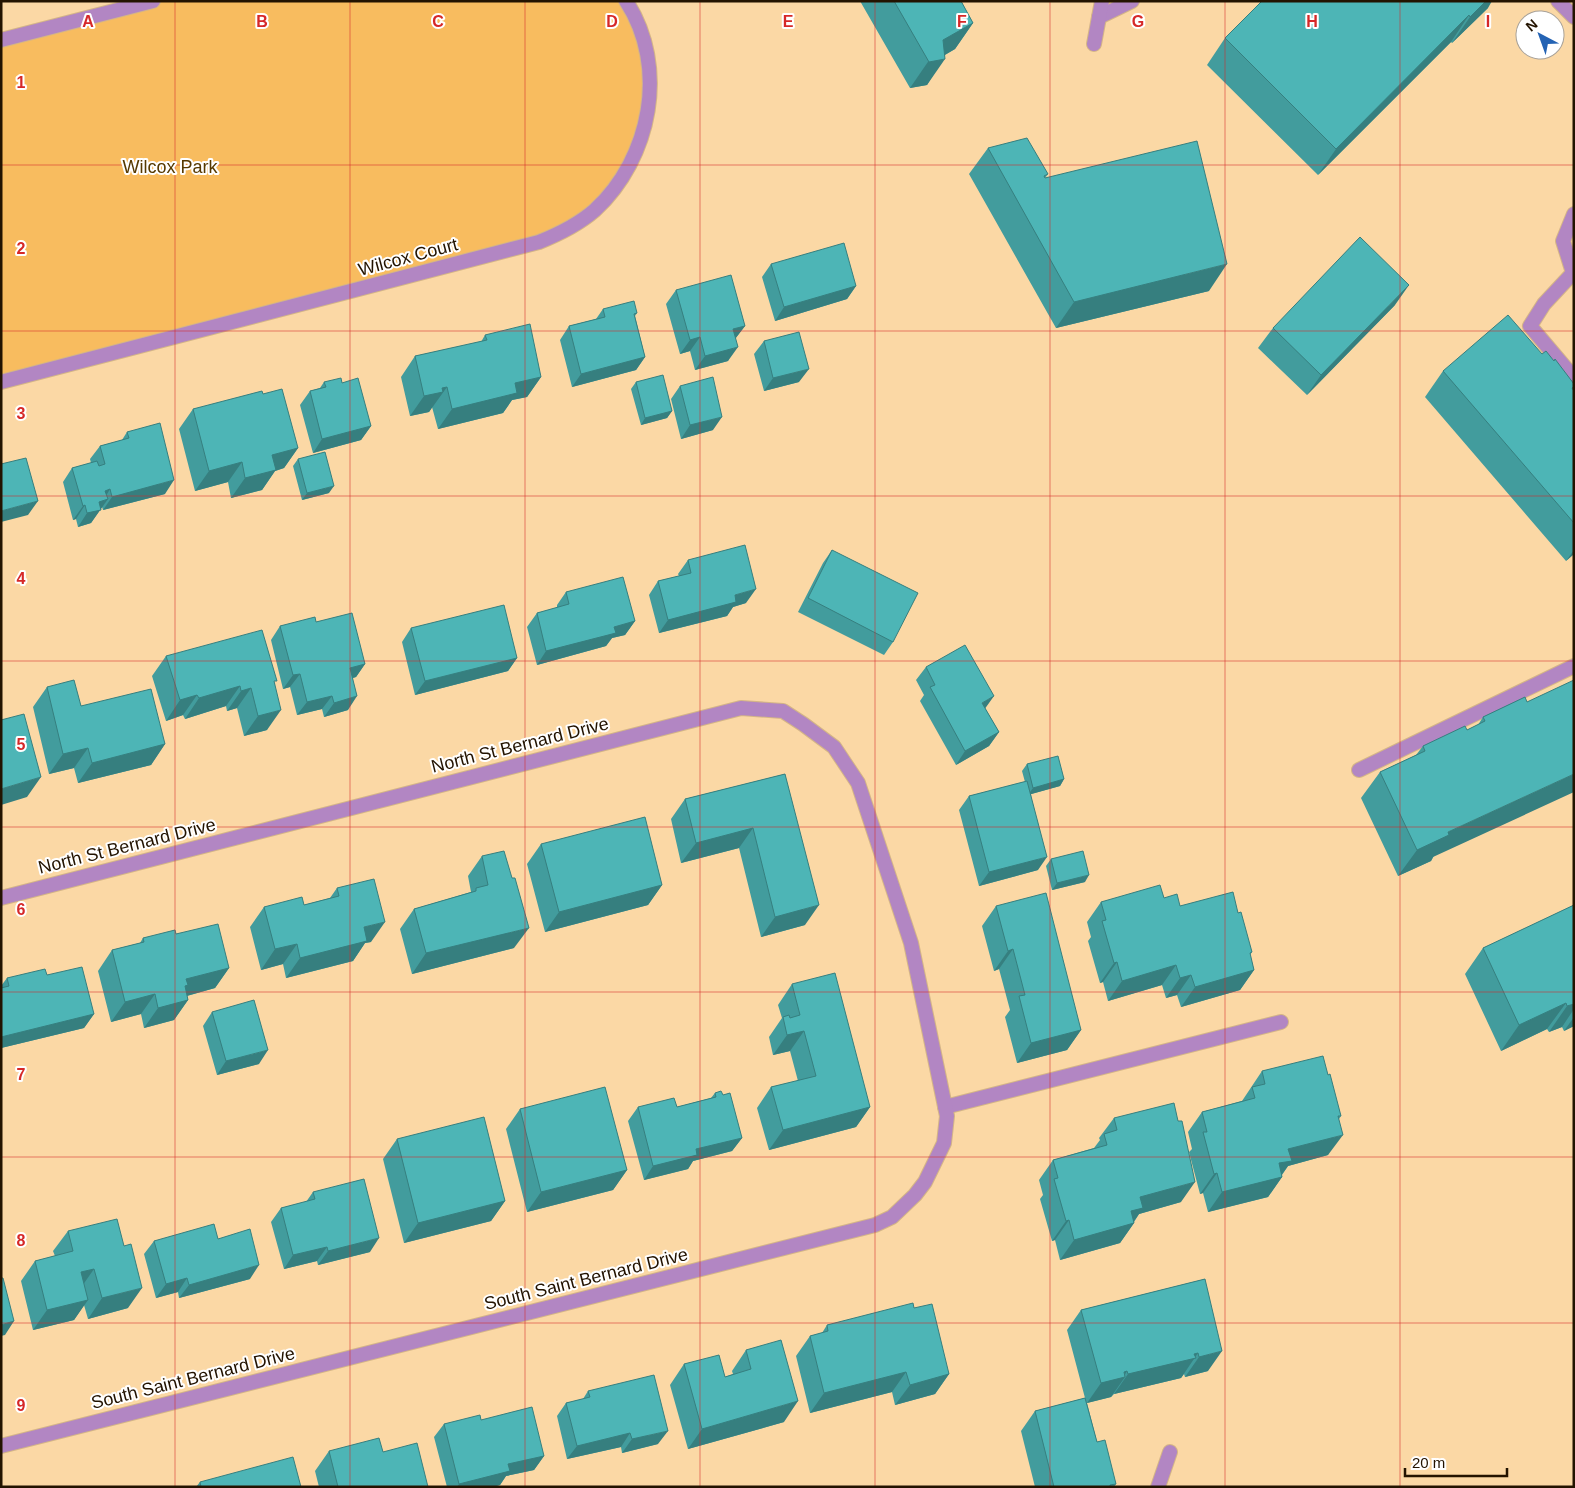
<svg xmlns="http://www.w3.org/2000/svg" width="1575" height="1488" viewBox="0 0 1575 1488" font-family="Arial,sans-serif">
	<rect width="100%" height="100%" fill="#fbd8a5"/>
	<!-- green -->
	<path fill="#f8bc5f" d="M153 1H626L632 10 650 99 624 176 566 230 1 382V40Z"/>
	<g fill="none" stroke-linecap="round" stroke-linejoin="round">
		<!-- service casing -->
		<g stroke="#d4b587" stroke-width="16">
			<path id="service" d="M1558 1 1574 17
				M1099 17 1132 1
				M1574 214 1563 241 1574 276
				M1572 274 1544 304 1530 326 1574 378
				M1359 770 1574 666
				M945 1107 1281 1022
				M1158 1487 1170 1452"/>
		</g>
		<!-- minor casing -->
		<g stroke="#d4b587" stroke-width="16">
			<path id="minor" d="M1 40 153 1
				M1094 44 1102 1
				M1 382 539 242C559 234 579 224 595 210 651 158 669 67 626 1
				M1 898 741 708 783 711 803 724 834 747 858 783 911 943 947 1116 944 1143 925 1182 915 1195 892 1217 875 1225 1 1446"/>
		</g>
		<!-- service -->
		<use href="#service" stroke="#b286c3" stroke-width="14"/>
		<!-- minor -->
		<use href="#minor" stroke="#b286c3" stroke-width="14"/>
	</g>
	<!-- wall -->
	<path fill="#429c9d" d="M860 1H961L973 23 955 49 945 55 927 85 910 88Z
		M1488 8 1452 43 1451 42 1318 175 1207 65 1225 38Z
		M988 148 1048 174 1045 178 1209 291 1056 328 969 174Z
		M771 264 856 286 847 299 775 321 762 277Z
		M676 290 745 326 735 339 728 361 695 370 690 351 680 354 666 304Z
		M1395 305 1307 395 1258 348 1273 328Z
		M603 309 637 313 635 316 645 357 636 370 572 387 560 340 569 326 596 319Z
		M485 335 541 377 527 397 512 400 503 413 438 429 432 407 429 412 410 416 401 377 415 356 481 342Z
		M764 341 799 382 764 391 754 354Z
		M1542 354 1574 384V387L1572 389 1574 391V554L1566 561 1425 397 1443 371Z
		M324 382 342 383 371 426 361 440 313 453 300 405 310 391 320 388Z
		M636 382 672 411 667 418 641 425 631 389Z
		M680 386 713 430 681 439 671 399Z
		M263 394 298 448 284 468 275 471 262 490 231 498 228 482 195 491 179 429 193 409Z
		M127 432 165 494 103 510 102 507 91 523 78 527 76 519 73 520 63 482 72 468 91 463 90 459 100 446 122 440Z
		M298 459 329 493 302 500 293 466Z
		M832 550 893 642 884 655 798 612 823 563Z
		M688 560 746 603 733 607 727 616 659 633 649 595 658 581 679 576 678 574Z
		M566 592 635 621 625 635 612 638 606 646 537 665 527 627 537 613 557 608V605Z
		M316 622 365 664 356 677 353 678 348 710 324 717 322 709 297 715 290 687 283 689 271 640 280 626Z
		M411 628 517 658 508 671 415 695 402 642Z
		M166 656 275 683 267 730 244 736 237 708 227 711 226 706 185 719 183 715 166 721 152 676Z
		M926 667 985 708 999 732 989 746 956 765 920 701 924 695 916 680Z
		M47 687 81 706 165 744 151 765 78 783 74 768 49 774 33 707Z
		M1525 697 1431 861 1398 876 1361 798 1380 772 1416 755 1423 746 1467 730 1478 725 1483 717Z
		M1027 764 1064 779 1060 786 1031 794 1038 870 979 886 959 810 969 796 1025 782 1022 771Z
		M785 774 805 925 761 937 739 848 681 863 671 819 685 799Z
		M541 844 662 885 648 905 545 932 527 864Z
		M482 856 514 948 412 974 400 929 414 909 471 892 468 876Z
		M1051 859 1085 882 1052 890 1046 866Z
		M337 888 371 942 365 943 353 961 286 978 283 964 261 970 250 927 264 907 304 905 330 898Z
		M1164 898 1180 906 1238 913 1252 952 1250 955 1254 970 1240 990 1181 1007 1177 995 1166 998 1162 985 1108 1001 1103 982 1100 983 1088 941 1091 937 1087 922 1101 902Z
		M1574 905V1026L1564 1031 1562 1027 1549 1032 1547 1029 1501 1051 1465 974 1483 948Z
		M996 906 1081 1030 1067 1050 1017 1063 1005 1017 1010 1010 999 969 994 971 982 926Z
		M176 934 229 968 215 988 187 996 188 1000 174 1020 144 1028 141 1014 111 1022 98 971 112 950 140 943 143 938Z
		M47 975 94 1014 84 1028 1 1048V986L7 978Z
		M792 984 870 1107 856 1127 769 1150 757 1108 771 1087 798 1081 790 1051 773 1055 769 1037 782 1018 778 1005Z
		M212 1012 259 1064 217 1075 203 1026Z
		M1262 1071 1328 1075 1341 1116 1339 1119 1328 1155 1288 1166 1282 1175V1177L1268 1197 1208 1212 1203 1193 1200 1194 1189 1152 1192 1149 1188 1132 1202 1112 1242 1101Z
		M715 1093 723 1095 742 1138 732 1151 693 1161 688 1169 644 1180 628 1121 638 1107H677L711 1098Z
		M520 1109 627 1170 613 1190 527 1212 506 1129Z
		M1114 1118 1181 1202 1139 1214 1134 1222V1223L1120 1243 1060 1260 1055 1240 1052 1241 1040 1199 1043 1195 1039 1180 1053 1160 1094 1148 1100 1140 1099 1138Z
		M397 1139 505 1201 491 1221 404 1243 383 1159Z
		M313 1192 370 1252 318 1265 317 1261 284 1269 271 1222 281 1208 306 1202Z
		M68 1231 128 1308 88 1319 84 1305 74 1320 33 1330 21 1281 35 1261 55 1256 53 1251Z
		M218 1239 250 1279 179 1298 178 1292 156 1298 144 1254 154 1241Z
		M1205 1279 1208 1371 1185 1377 1184 1374 1181 1378 1114 1394 1111 1397 1087 1403 1097 1442 1116 1484 1114 1487H1035L1021 1431 1035 1411 1085 1398 1067 1330 1081 1310Z
		M914 1308 949 1374 935 1394 895 1405 892 1392 810 1413 796 1356 810 1336 822 1333 827 1325Z
		M746 1350 784 1422 688 1449 670 1385 684 1364 725 1377 733 1374 732 1371Z
		M588 1391 658 1444 622 1453 621 1447 567 1459 557 1416 566 1403 583 1399Z
		M481 1420 544 1456 534 1470 506 1476 500 1485 493 1487H447L434 1437 444 1424Z
		M329 1451 383 1452 428 1487H319L315 1471Z
		M200 1482 301 1487H196Z"/>
	<!-- shaded-wall -->
	<path fill="#367f7f" d="M1486 1H1492L1488 8 1452 43 1470 17Z
		M1469 15 1451 42 1318 175 1336 149Z
		M973 23 955 49 934 61 945 59 927 85 910 88 943 40Z
		M1227 264 1209 291 1056 328 1074 302Z
		M1409 285 1395 305 1307 395 1321 375Z
		M856 286 847 299 775 321 784 307Z
		M745 326 735 339 733 329Z
		M700 337 690 351 680 354 690 340Z
		M738 347 728 361 695 370 705 356Z
		M645 357 636 370 572 387 581 374Z
		M809 369 799 382 764 391 773 378Z
		M541 377 527 397 512 400 503 413 438 429 452 409 515 383Z
		M447 387 429 412 410 416 424 396 442 388Z
		M672 411 667 418 641 425 645 418Z
		M722 417 713 430 681 439 690 425Z
		M371 426 361 440 313 453 322 439Z
		M298 448 284 468 275 471 262 490 231 498 245 478 272 455Z
		M242 462 228 482 195 491 209 471Z
		M174 480 165 494 103 510 112 497Z
		M334 486 329 493 302 500 307 493Z
		M110 489 103 501 108 499 91 523 78 527 87 513 105 491Z
		M38 501 28 515 1 522V511Z
		M85 505 76 519 73 520 83 506Z
		M1574 550V554L1566 561Z
		M756 589 746 603 733 607 727 616 659 633 668 620 735 595Z
		M635 621 625 635 612 638 606 646 537 665 546 651 614 627Z
		M517 658 508 671 415 695 425 681Z
		M365 664 356 677 341 681 350 668Z
		M300 674 290 687 283 689 293 675Z
		M240 686 226 706 185 719 199 698Z
		M251 688 237 708 227 711 241 691Z
		M197 695 183 715 166 721 180 700Z
		M332 696 322 709 297 715 307 702Z
		M357 696 348 710 324 717 334 703Z
		M994 696 984 710 982 703Z
		M281 710 267 730 244 736 258 716Z
		M999 732 989 746 956 765 965 751Z
		M165 744 151 765 78 783 92 763Z
		M88 748 74 768 49 774 63 754Z
		M1574 774V792L1433 857 1431 861 1398 876 1417 850 1448 832Z
		M41 777 27 797 1 805V789Z
		M1064 779 1060 786 1028 795 1033 788Z
		M753 828 739 848 681 863 696 843Z
		M1047 857 1038 870 979 886 989 872Z
		M1089 875 1085 882 1052 890 1057 883Z
		M662 885 648 905 545 932 559 912Z
		M819 905 805 925 761 937 775 917Z
		M385 922 371 942 365 943 353 961 286 978 300 958 364 927Z
		M529 928 514 948 412 974 426 953Z
		M297 944 283 964 261 970 275 949Z
		M1013 949 999 969 994 971 1008 951Z
		M1117 962 1103 982 1100 983 1114 963Z
		M1176 965 1162 985 1108 1001 1122 981Z
		M229 968 215 988 179 998 188 1000 174 1020 144 1028 158 1008 186 979Z
		M1254 970 1240 990 1181 1007 1195 987Z
		M1191 975 1177 995 1166 998 1180 978Z
		M155 994 141 1014 111 1022 125 1002Z
		M1566 1003 1547 1029 1501 1051 1519 1025Z
		M1574 1004V1009L1562 1027 1549 1032 1567 1006Z
		M94 1014 84 1028 1 1048V1037Z
		M1574 1017V1026L1564 1031Z
		M1081 1030 1067 1050 1017 1063 1031 1043Z
		M804 1031 790 1051 773 1055 787 1035Z
		M268 1050 259 1064 217 1075 226 1061Z
		M870 1107 856 1127 769 1150 783 1130Z
		M1343 1135 1328 1155 1288 1166 1280 1177H1282L1268 1197 1208 1212 1222 1192 1288 1149Z
		M742 1138 732 1151 693 1161 688 1169 644 1180 653 1166 696 1149Z
		M627 1170 613 1190 527 1212 541 1192Z
		M1217 1173 1203 1193 1200 1194 1214 1174Z
		M1195 1182 1181 1202 1139 1214 1132 1224 1134 1223 1120 1243 1060 1260 1074 1240 1140 1197Z
		M505 1201 491 1221 404 1243 418 1223Z
		M1069 1220 1055 1240 1052 1241 1066 1221Z
		M379 1238 370 1252 318 1265 328 1251Z
		M327 1247 317 1261 284 1269 293 1255Z
		M259 1265 250 1279 179 1298 189 1285Z
		M94 1269 80 1289 81 1272Z
		M187 1278 178 1292 156 1298 166 1284Z
		M142 1288 128 1308 88 1319 102 1298Z
		M88 1300 74 1320 33 1330 47 1310Z
		M14 1321 5 1335 1 1336V1325Z
		M1222 1351 1208 1371 1185 1377 1199 1357Z
		M1198 1353 1181 1378 1114 1394 1128 1374Z
		M1127 1371 1123 1378 1125 1377 1111 1397 1087 1403 1101 1383 1124 1372Z
		M906 1372 892 1392 810 1413 824 1393Z
		M949 1374 935 1394 895 1405 910 1385Z
		M798 1401 784 1422 688 1449 702 1429Z
		M668 1431 658 1444 622 1453 632 1439Z
		M630 1433 621 1447 567 1459 577 1446Z
		M544 1456 534 1470 506 1476 500 1485 493 1487H457L459 1484 508 1464Z"/>
	<!-- building -->
	<path fill="#4db5b6" stroke="#367f7f" d="M894 1H961L973 23 943 40 945 59 929 62Z
		M1262 1H1486L1470 17 1469 15 1336 149 1225 38Z
		M1027 138 1048 174 1044 176 1045 178 1197 141 1227 264 1074 302 988 148Z
		M1360 237 1409 285 1321 375 1273 328Z
		M844 243 856 286 784 307 771 264Z
		M731 275 745 326 733 329 738 347 705 356 700 337 690 340 676 290Z
		M634 301 637 313 634 314 645 357 581 374 569 326 605 317 603 309Z
		M1508 315 1542 354 1546 351 1554 361 1555 359 1574 384V387L1572 388 1574 391V523L1443 371Z
		M530 324 541 377 515 383 517 393 452 409 447 387 442 388 443 392 424 396 415 356 487 340 485 335Z
		M799 332 809 369 773 378 764 341Z
		M663 375 672 411 645 418 636 382Z
		M713 377 722 417 690 425 680 386Z
		M341 378 342 383 358 378 371 426 322 439 310 391 326 387 324 382Z
		M282 389 298 448 272 455 276 470 245 478 242 462 209 471 193 409 262 391 263 394Z
		M160 423 174 480 112 497 110 489 105 491 108 499 99 502 101 510 87 513 85 505 83 506 72 468 97 461 99 466 105 464 100 446 129 438 127 432Z
		M325 452 334 486 307 493 298 459Z
		M26 458 38 501 1 511V464Z
		M745 545 756 589 735 595 736 602 668 620 658 581 691 573 688 560Z
		M832 550 918 593 893 642 808 598Z
		M623 577 635 621 614 627 616 633 546 651 537 613 569 604 566 592Z
		M504 605 517 658 425 681 411 628Z
		M352 613 365 664 350 668 357 696 334 703 332 696 307 702 300 674 293 675 280 626 315 617 316 622Z
		M262 630 277 681H274L281 710 258 716 251 688 241 691 240 686 199 698 197 695 180 700 166 656Z
		M965 645 994 696 982 703 999 732 965 751 930 687 935 685 926 667Z
		M74 680 81 706 151 689 165 744 92 763 88 748 63 754 47 687Z
		M1574 680V774L1448 832 1449 835 1417 850 1380 772 1425 751 1423 746 1465 726 1467 730 1485 721 1483 717 1525 697 1527 702Z
		M24 714 41 777 1 789V720Z
		M1058 756 1064 779 1033 788 1027 764Z
		M785 774 819 905 775 917 753 828 696 843 685 799Z
		M1027 781 1047 857 989 872 969 796Z
		M645 817 662 885 559 912 541 844Z
		M504 851 512 878H515L529 928 426 953 414 909 476 891V888L488 885 482 856Z
		M1083 851 1089 875 1057 883 1051 859Z
		M374 879 385 922 364 927 367 941 300 958 297 944 275 949 264 907 302 897 304 905 339 896 337 888Z
		M1160 885 1164 898 1177 894 1180 906 1233 892 1238 913 1241 912 1252 952 1250 953 1254 970 1195 987 1191 975 1180 978 1176 965 1122 981 1117 962 1114 963 1102 921 1106 920 1101 902Z
		M1046 893 1081 1030 1031 1043 1019 996 1025 995 1013 949 1008 951 996 906Z
		M1574 905V1004L1567 1006 1566 1003 1519 1025 1483 948Z
		M218 924 229 968 186 979 188 985 185 986 188 1000 158 1008 155 994 125 1002 112 950 144 942 143 938 175 930 176 934Z
		M82 967 94 1014 1 1037V988L9 986 7 978 45 969 47 975Z
		M835 973 870 1107 783 1130 771 1087 816 1076 804 1031 787 1035 783 1017 789 1015 790 1018 800 1015 792 984Z
		M254 1000 268 1050 226 1061 212 1012Z
		M1323 1056 1328 1075 1330 1074 1341 1116H1338L1343 1135 1288 1149 1292 1161 1279 1163 1282 1177 1222 1192 1217 1173 1214 1174 1203 1132H1207L1202 1112 1255 1098 1252 1087 1265 1084 1262 1071Z
		M605 1087 627 1170 541 1192 520 1109Z
		M721 1091 723 1095 730 1093 742 1138 696 1149 697 1155 653 1166 638 1107 674 1098 677 1107 716 1097 715 1093Z
		M1174 1103 1178 1121H1182L1195 1182 1140 1197 1143 1208 1131 1211 1134 1223 1074 1240 1069 1220 1066 1221 1054 1179 1058 1178 1053 1160 1107 1145 1104 1134 1117 1130 1114 1118Z
		M484 1117 505 1201 418 1223 397 1139Z
		M364 1179 379 1238 328 1251 327 1247 293 1255 281 1208 315 1199 313 1192Z
		M117 1219 124 1246 131 1244 142 1288 102 1298 94 1269 81 1272 88 1300 47 1310 35 1261 73 1251 68 1231Z
		M214 1224 218 1239 250 1229 259 1265 189 1285 187 1278 166 1284 154 1241Z
		M1 1278H3L14 1321 1 1325Z
		M1205 1279 1222 1351 1199 1357 1198 1353 1194 1354 1196 1358 1128 1374 1127 1371 1124 1372 1125 1377 1101 1383 1081 1310Z
		M913 1303 914 1308 932 1304 949 1374 910 1385 906 1372 824 1393 810 1336 828 1331 827 1325Z
		M781 1340 798 1401 702 1429 684 1364 719 1355 725 1377 751 1369 746 1350Z
		M654 1375 668 1431 632 1439 630 1433 577 1446 566 1403 590 1397 588 1391Z
		M1085 1398 1097 1442 1105 1440 1116 1484 1110 1485V1487H1054L1035 1411Z
		M532 1407 544 1456 508 1464 510 1471 459 1484 444 1424 480 1415 481 1420Z
		M379 1438 383 1452 417 1443 428 1487H338L329 1451Z
		M293 1457 301 1487H201L200 1482Z"/>
	<!-- grid -->
	<path fill="none" stroke="#d62828" stroke-width="1" stroke-opacity="0.55" d="M175 1V1487M350 1V1487M525 1V1487M700 1V1487M875 1V1487M1050 1V1487M1225 1V1487M1400 1V1487M1 165H1574M1 331H1574M1 496H1574M1 661H1574M1 827H1574M1 992H1574M1 1157H1574M1 1323H1574"/>
	<g text-anchor="middle" stroke-width="4" stroke-linejoin="round" paint-order="stroke">
		<!-- park labels -->
		<g font-size="18" fill="#563901" stroke="#fff">
			<text x="170" y="173">Wilcox Park</text>
		</g>
		<!-- street labels -->
		<g font-size="18" fill="#231300" stroke="#fff">
			<text transform="translate(408 257) rotate(-15)" y="6">Wilcox Court</text>
			<text transform="translate(520 745) rotate(-14)" y="6">North St Bernard Drive</text>
			<text transform="translate(127 846) rotate(-14)" y="6">North St Bernard Drive</text>
			<text transform="translate(586 1279) rotate(-14)" y="6">South Saint Bernard Drive</text>
			<text transform="translate(193 1378) rotate(-14)" y="6">South Saint Bernard Drive</text>
		</g>
	</g>
	<g font-size="16" text-anchor="middle" font-weight="bold" fill="#d62828" stroke="#fff" stroke-width="4" stroke-linejoin="round" paint-order="stroke">
		<text x="88" y="27">A</text>
		<text x="262" y="27">B</text>
		<text x="438" y="27">C</text>
		<text x="612" y="27">D</text>
		<text x="788" y="27">E</text>
		<text x="962" y="27">F</text>
		<text x="1138" y="27">G</text>
		<text x="1312" y="27">H</text>
		<text x="1488" y="27">I</text>
		<text x="21" y="88">1</text>
		<text x="21" y="254">2</text>
		<text x="21" y="419">3</text>
		<text x="21" y="584">4</text>
		<text x="21" y="750">5</text>
		<text x="21" y="915">6</text>
		<text x="21" y="1080">7</text>
		<text x="21" y="1246">8</text>
		<text x="21" y="1411">9</text>
	</g>
	<!-- border -->
	<rect width="1575" height="1488" fill="none" stroke="#231300" stroke-width="5"/>
	<!-- north arrow -->
	<g transform="translate(1540 35) rotate(319)"><circle r="24" fill="#ffffff" stroke="#a7a199"/>
	<path d="M0-4L9 19L0 12L-9 19Z" fill="#2463b4"/>
	<text y="-8" font-size="14" font-weight="bold" text-anchor="middle" fill="#231300">N</text>
	</g>
	<!-- scale -->
	<path d="M1405 1468v8h102v-8" fill="none" stroke="#231300" stroke-width="2.5"/>
	<text x="1412" y="1468" font-size="15" fill="#231300" stroke="#ffffff" stroke-width="4" paint-order="stroke">20 m</text>
</svg>
